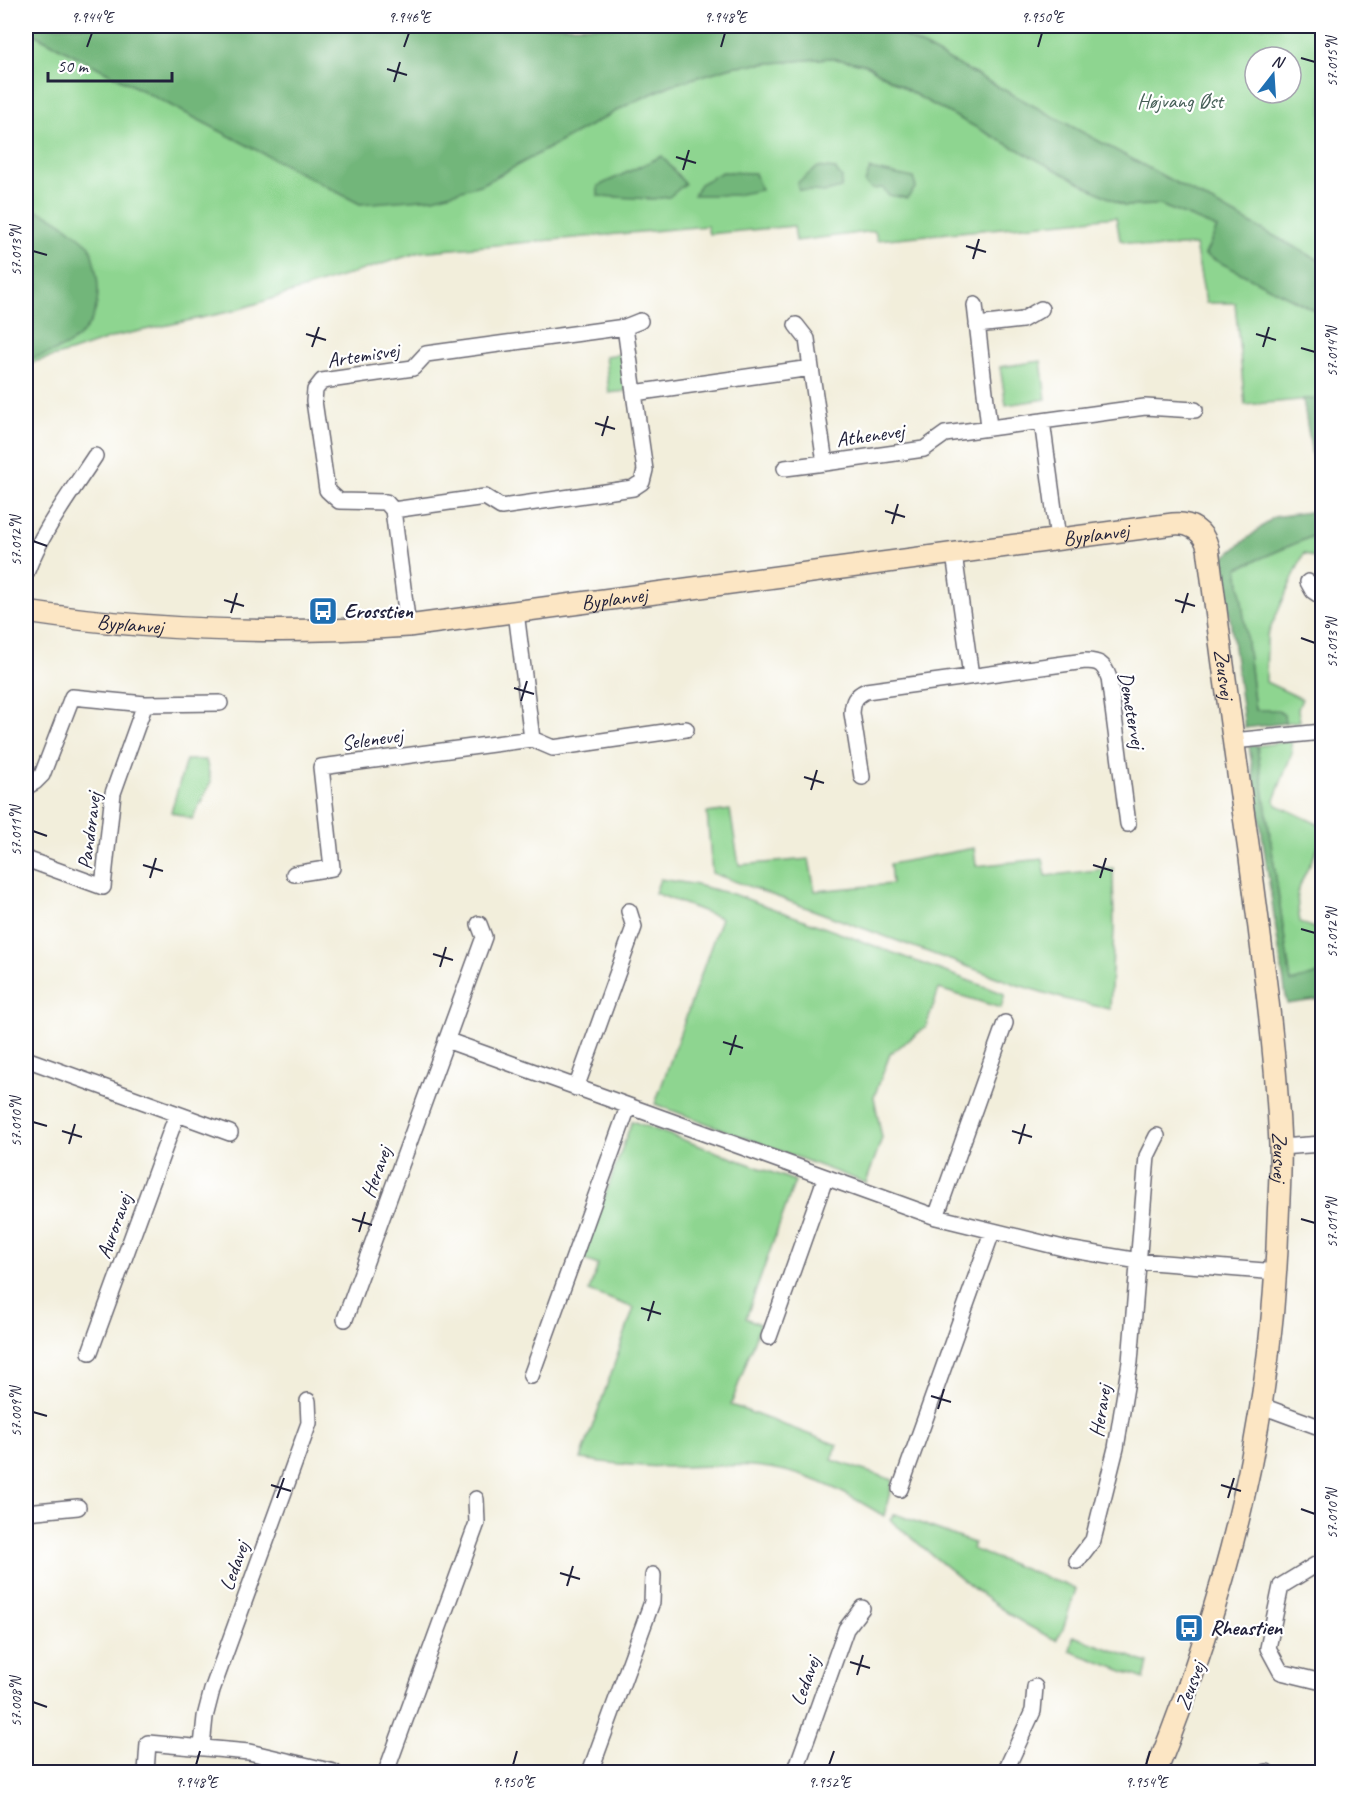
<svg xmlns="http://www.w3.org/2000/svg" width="1348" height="1798" viewBox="0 0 1348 1798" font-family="Caveat,sans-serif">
	<rect width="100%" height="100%" fill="#fff"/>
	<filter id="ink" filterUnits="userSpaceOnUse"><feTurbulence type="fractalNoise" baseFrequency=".0167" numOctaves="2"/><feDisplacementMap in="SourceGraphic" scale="12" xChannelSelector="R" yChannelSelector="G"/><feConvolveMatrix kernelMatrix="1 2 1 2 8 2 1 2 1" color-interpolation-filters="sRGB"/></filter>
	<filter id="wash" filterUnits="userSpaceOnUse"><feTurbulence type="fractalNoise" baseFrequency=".008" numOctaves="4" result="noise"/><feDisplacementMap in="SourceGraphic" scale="24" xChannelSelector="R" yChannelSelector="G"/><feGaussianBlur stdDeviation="1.35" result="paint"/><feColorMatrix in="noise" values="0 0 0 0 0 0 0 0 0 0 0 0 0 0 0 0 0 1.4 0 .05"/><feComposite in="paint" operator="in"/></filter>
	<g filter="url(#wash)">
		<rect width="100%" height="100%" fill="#f2eedb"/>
		<!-- green -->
		<path fill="#8ed590" stroke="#587c66" stroke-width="1.5" fill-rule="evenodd" d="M886 26H1322V262ZM1255 57H1291V93H1255Z
			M26 30 360 204 483 184 629 104 671 85 735 66 830 58 865 64 921 98 1124 206 1160 205 1217 228 1205 255 1322 314V403L1321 398 1245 405 1235 303H1206L1195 245 1151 248 1120 240 1116 217 877 240 875 231 796 241 794 226 709 234 707 226 420 252 233 311 117 336 70 352 26 364Z
			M621 354 626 391 609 393 605 356Z
			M1041 361 1046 399 1006 405 1000 367Z
			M1322 532V561L1304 553 1267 636 1266 682 1302 699 1298 709 1300 721 1285 723 1284 715 1255 710 1238 568Z
			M1291 741 1292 753 1274 800 1277 805 1322 826C1322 852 1303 869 1298 893 1296 903 1299 913 1300 922L1322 932V973L1291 983 1257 746Z
			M186 760H206L211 782 192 819 171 812Z
			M730 810 739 865 809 859 815 891 892 884 890 864 974 848 976 866 1043 859 1046 876 1113 868 1114 930 1110 1009 1068 1000 1018 985 712 873 707 813Z
			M660 879 692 884 736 895 1005 994 1001 1008 939 989 926 1027 890 1054 874 1097 882 1138 866 1183 655 1104 721 918 655 893Z
			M632 1121 795 1181 746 1318 760 1324 731 1405 837 1445 832 1460 893 1480 884 1516C851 1496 819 1478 781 1470 746 1462 711 1467 676 1467 644 1467 612 1464 581 1459L634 1308 589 1291 598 1265 582 1259Z
			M895 1514 974 1543 972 1549 1076 1589 1062 1632 1056 1640C994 1612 943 1563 890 1520Z
			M1073 1636 1148 1663 1144 1679 1070 1651Z"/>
		<!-- forest -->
		<path fill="#72b67a" stroke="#4a6c5a" stroke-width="1.5" d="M26 26H886L1322 262V314L1205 255 1217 228 1160 205 1124 206 921 98 865 64 830 58 735 66 671 85 629 104 483 184 434 198 360 204 26 30Z
			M662 156 685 184 669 197 652 199 598 196V186Z
			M818 167 835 169 842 178 841 188 826 192 799 190 797 183Z
			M870 169 913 178 916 187 907 198 888 195 883 188 872 189 865 183Z
			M722 172 755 173 761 190 735 195H694L700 184Z
			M26 209C50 210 72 231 90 246 93 259 98 274 98 288 99 333 66 352 26 359Z
			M1321 398 1322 492H1318L1303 399Z
			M1322 510V532L1238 568 1255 710H1278L1284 715 1285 723 1245 728 1222 559 1274 517Z
			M1249 746H1257L1291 982 1322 973V999L1287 1004Z"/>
	</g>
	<g filter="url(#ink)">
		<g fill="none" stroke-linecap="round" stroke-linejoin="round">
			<!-- street casing -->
			<g stroke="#6b6973" stroke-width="18">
				<path id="street" d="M975 305 989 427
					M796 325 807 339 811 368
					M977 325 1022 320 1041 309
					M625 327 640 321
					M1042 421 1145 407 1195 410
					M785 468 825 463
					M393 510 386 502 339 501 327 490 314 401 315 390 322 381 413 368 426 354 625 327 634 393
					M954 554 971 676
					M26 573C42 531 70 494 95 456
					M1308 582 1313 591 1322 597
					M516 612 532 739
					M408 626 393 510 485 497 501 507 633 488 642 482 645 470 634 393 811 368 825 463 924 449 945 434 1042 421 1058 539
					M1233 741 1322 732
					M862 777 852 713C853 701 855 696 866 691L1085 661C1099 661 1104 664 1109 678L1128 824
					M26 787 35 782 42 775 72 697 145 704 220 703
					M26 859 103 887 113 793 145 704
					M294 874 332 868 321 767 532 739 553 748 686 729
					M446 1040 936 1217 1067 1249 1139 1261 1277 1272
					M26 1059 230 1133
					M576 1088 634 927 629 911
					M1280 1147 1322 1144
					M936 1217 1005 1023
					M345 1319 484 937 479 924
					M769 1337 825 1179
					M90 1352 177 1114
					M531 1376 628 1107
					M1262 1406 1322 1428
					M900 1489 992 1232
					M26 1512 78 1507
					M1077 1561 1093 1540 1116 1448 1130 1362 1147 1156 1157 1136
					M1322 1561 1281 1586 1268 1648 1281 1672 1322 1682
					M202 1746 205 1717 212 1690 309 1423 308 1401
					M146 1772 148 1743 249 1752 334 1772
					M386 1772 477 1523 476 1499
					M590 1772 652 1602 653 1575
					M795 1772 846 1629 862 1608
					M1005 1772 1033 1711 1035 1687
					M1266 1772H1267"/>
			</g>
			<!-- secondary casing -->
			<g stroke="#6b6973" stroke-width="24">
				<g id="secondary">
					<path id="s1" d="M26 612C153 631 279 635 408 626L1173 524C1190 522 1204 531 1208 548 1221 652 1235 755 1250 858 1262 953 1276 1049 1280 1145 1281 1170 1279 1195 1278 1220 1273 1416 1229 1591 1156 1772"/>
				</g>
			</g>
			<!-- street -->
			<use href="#street" stroke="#fff" stroke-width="15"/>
			<!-- secondary -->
			<use href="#secondary" stroke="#fce6c4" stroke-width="21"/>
		</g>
	</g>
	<!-- ticks -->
	<path fill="none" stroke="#22223b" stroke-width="2" d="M87 47 92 33M404 47 409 33M721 47 725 33M1038 47 1042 33M1301 58 1315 62M387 69 407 75M394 82 400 62M676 157 696 163M683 170 689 150M966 246 986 252M33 251 47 255M973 259 979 239M306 334 326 340M1256 334 1276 340M312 347 319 327M1263 347 1269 327M1301 348 1315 352M595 423 615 429M602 436 608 416M885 511 905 517M892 524 898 504M33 541 47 546M224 600 244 606M1175 600 1195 606M231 613 237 593M1182 613 1188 593M1301 638 1315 643M514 688 534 694M521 701 527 681M804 777 824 783M811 790 817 770M33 831 47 836M143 865 163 871M1093 865 1113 871M150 878 156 858M1100 878 1106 858M1301 929 1315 933M433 954 453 960M440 967 446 947M723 1042 743 1048M730 1055 736 1035M33 1122 47 1126M62 1131 82 1137M1012 1131 1032 1137M69 1144 75 1124M1019 1144 1025 1124M352 1219 372 1225M1301 1219 1315 1223M359 1232 365 1212M641 1308 661 1314M648 1321 654 1301M931 1396 951 1402M938 1409 944 1389M33 1412 47 1416M271 1485 291 1491M1221 1485 1241 1491M277 1498 284 1478M1228 1498 1234 1478M1301 1509 1315 1514M560 1573 580 1579M567 1586 573 1566M850 1662 870 1668M857 1675 863 1655M33 1702 47 1707M196 1765 200 1751M513 1765 517 1751M829 1765 834 1751M1146 1765 1150 1751"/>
	<!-- icons -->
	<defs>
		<g id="bus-square" transform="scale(1.5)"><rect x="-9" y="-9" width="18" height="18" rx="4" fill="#1f6fb2" stroke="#fff"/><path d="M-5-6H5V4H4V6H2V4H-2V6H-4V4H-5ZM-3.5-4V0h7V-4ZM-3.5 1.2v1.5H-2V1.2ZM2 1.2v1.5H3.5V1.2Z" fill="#fff"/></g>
	</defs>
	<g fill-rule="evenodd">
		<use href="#bus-square" x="323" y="611"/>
		<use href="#bus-square" x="1189" y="1628"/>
	</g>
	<g text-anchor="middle" stroke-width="4.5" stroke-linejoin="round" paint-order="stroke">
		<!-- park labels -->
		<g font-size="21" fill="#486159" stroke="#fff">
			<text x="1180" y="108">Højvang Øst</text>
		</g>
		<!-- street labels -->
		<g font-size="21" fill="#22223b" stroke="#fff">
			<text transform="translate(363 355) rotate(-9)" y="7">Artemisvej</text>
			<text transform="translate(870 435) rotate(-8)" y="7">Athenevej</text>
			<text dy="7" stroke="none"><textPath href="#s1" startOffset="1077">Byplanvej</textPath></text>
			<text dy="7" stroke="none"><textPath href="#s1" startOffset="591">Byplanvej</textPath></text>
			<text dy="7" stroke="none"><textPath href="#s1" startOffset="105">Byplanvej</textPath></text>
			<text dy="7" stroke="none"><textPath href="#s1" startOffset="1329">Zeusvej</textPath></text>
			<text transform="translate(1132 710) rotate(80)" y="7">Demetervej</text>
			<text transform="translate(372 739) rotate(-8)" y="7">Selenevej</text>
			<text transform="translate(89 831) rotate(-83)" y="7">Pandoravej</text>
			<text dy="7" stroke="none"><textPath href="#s1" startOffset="1815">Zeusvej</textPath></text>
			<text transform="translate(376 1172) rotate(-70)" y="7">Heravej</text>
			<text transform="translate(114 1226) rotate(-70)" y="7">Auroravej</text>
			<text transform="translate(1100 1411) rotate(-81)" y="7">Heravej</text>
			<text transform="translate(234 1566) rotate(-70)" y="7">Ledavej</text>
			<text transform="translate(805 1681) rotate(-70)" y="7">Ledavej</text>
			<text transform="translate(1190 1686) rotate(-70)" y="7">Zeusvej</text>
		</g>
		<!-- poi labels -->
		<g font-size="21" font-weight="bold" fill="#22223b" stroke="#fff" text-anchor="start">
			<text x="344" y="618">Erosstien</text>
			<text x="1210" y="1635">Rheastien</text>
		</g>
	</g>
	<!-- margin -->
	<rect width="1348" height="1798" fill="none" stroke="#fff" stroke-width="66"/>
	<!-- north arrow -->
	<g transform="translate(1273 75) rotate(17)"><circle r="28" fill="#ffffff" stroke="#a7a7b1" stroke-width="1.5"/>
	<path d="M0-4.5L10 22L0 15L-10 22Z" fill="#1f6fb2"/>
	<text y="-9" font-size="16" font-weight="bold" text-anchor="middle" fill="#22223b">N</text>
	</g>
	<!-- scale -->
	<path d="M48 72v9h124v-9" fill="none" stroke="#22223b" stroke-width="3"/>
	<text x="57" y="72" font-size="18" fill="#22223b" stroke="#ffffff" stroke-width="4.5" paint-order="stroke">50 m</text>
	<rect x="33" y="33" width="1282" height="1732" fill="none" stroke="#22223b" stroke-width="2"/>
	<g font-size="15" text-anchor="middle" fill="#22223b">
		<text x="92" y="22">9.944°E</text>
		<text x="409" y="22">9.946°E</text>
		<text x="725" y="22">9.948°E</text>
		<text x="1042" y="22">9.950°E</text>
		<text transform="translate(1332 62) rotate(-90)" y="5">57.015°N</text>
		<text transform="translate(16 251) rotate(-90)" y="5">57.013°N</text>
		<text transform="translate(1332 352) rotate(-90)" y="5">57.014°N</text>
		<text transform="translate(16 541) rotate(-90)" y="5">57.012°N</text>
		<text transform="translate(1332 643) rotate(-90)" y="5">57.013°N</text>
		<text transform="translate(16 831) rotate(-90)" y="5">57.011°N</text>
		<text transform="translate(1332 933) rotate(-90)" y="5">57.012°N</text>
		<text transform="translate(16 1122) rotate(-90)" y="5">57.010°N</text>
		<text transform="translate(1332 1223) rotate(-90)" y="5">57.011°N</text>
		<text transform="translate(16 1412) rotate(-90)" y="5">57.009°N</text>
		<text transform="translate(1332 1514) rotate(-90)" y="5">57.010°N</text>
		<text transform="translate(16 1702) rotate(-90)" y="5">57.008°N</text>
		<text x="196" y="1787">9.948°E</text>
		<text x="513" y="1787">9.950°E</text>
		<text x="829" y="1787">9.952°E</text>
		<text x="1146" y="1787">9.954°E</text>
	</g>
</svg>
